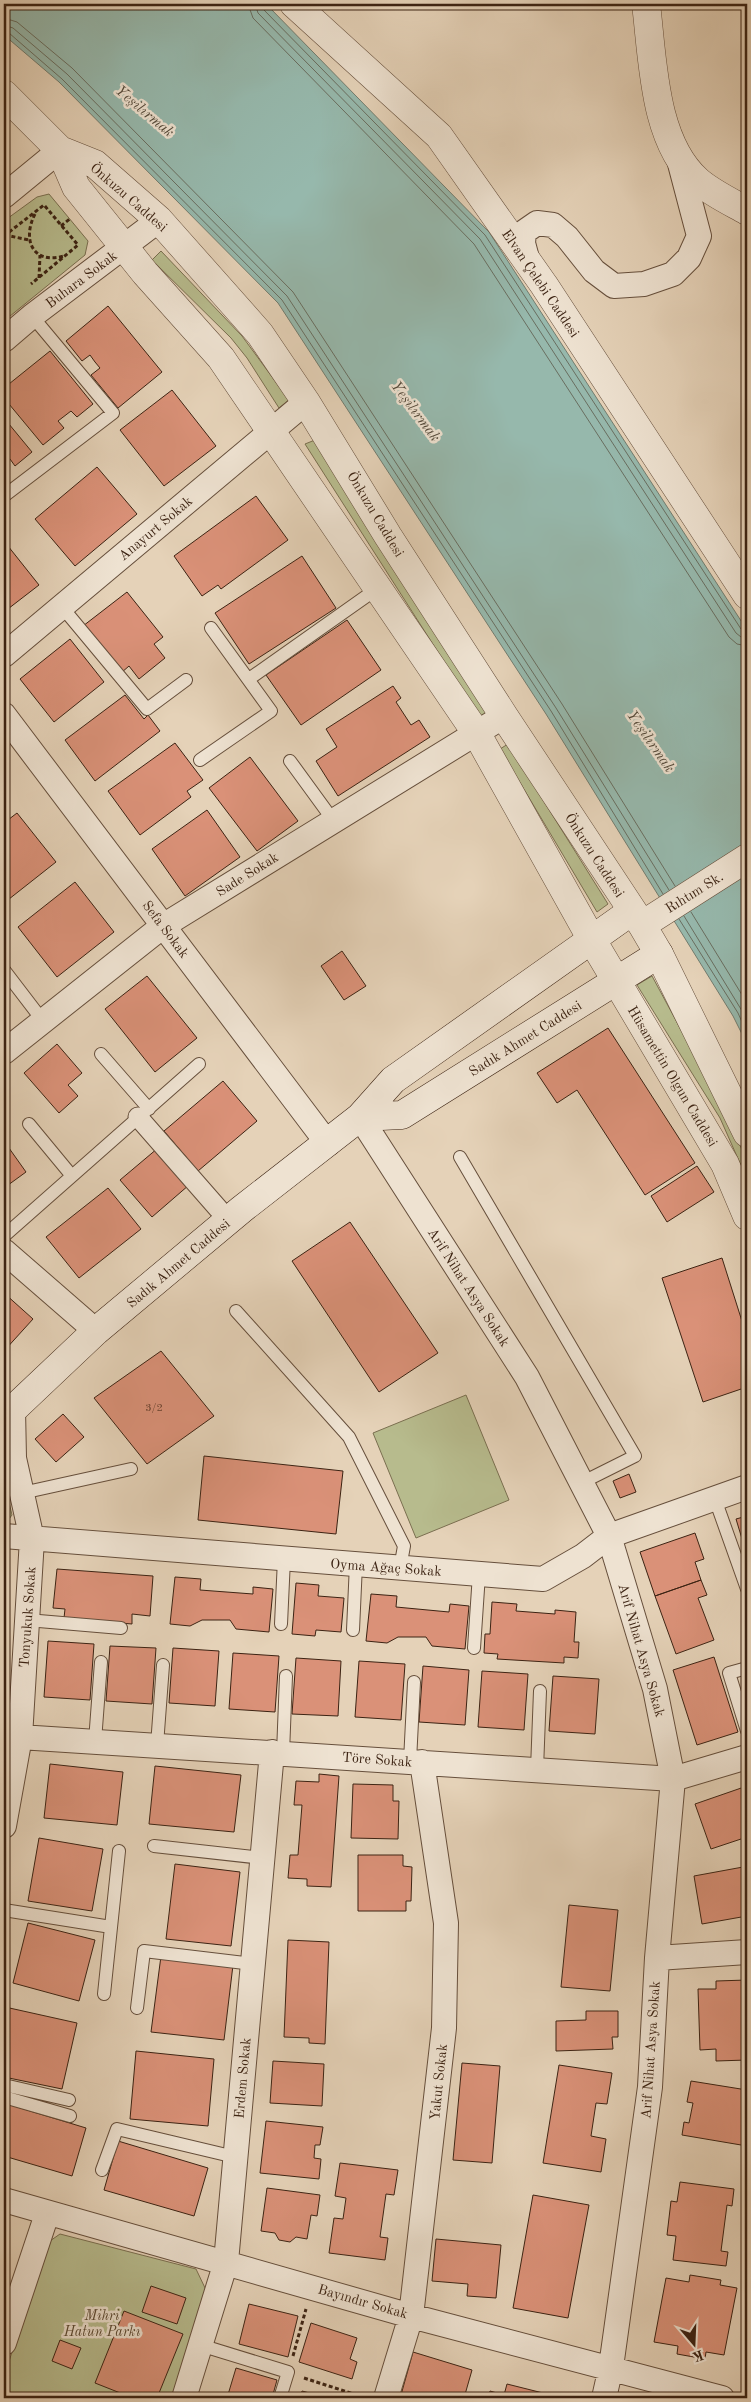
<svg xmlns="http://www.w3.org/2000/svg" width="751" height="2402" viewBox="0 0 751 2402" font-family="'Old Standard TT',serif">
	<rect width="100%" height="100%" fill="#e5d2b8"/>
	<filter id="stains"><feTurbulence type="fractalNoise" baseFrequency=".004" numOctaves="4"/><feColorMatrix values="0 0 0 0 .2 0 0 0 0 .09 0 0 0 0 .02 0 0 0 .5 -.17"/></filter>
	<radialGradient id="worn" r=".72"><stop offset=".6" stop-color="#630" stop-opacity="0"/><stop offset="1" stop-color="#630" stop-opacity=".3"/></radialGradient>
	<!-- green -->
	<path fill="#b7bb8d" stroke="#7a6f50" d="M49 194 88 241 85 255 4 321V221L37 197Z
		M161 251 242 336 289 400 279 408 247 358 231 338 152 260Z
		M315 440 488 716 482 721 305 444Z
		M508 744 608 904 597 912 500 749Z
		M652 976 729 1119 747 1162V1179L720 1118 637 985Z
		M466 1395 509 1500 416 1538 373 1433Z
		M4 1481 12 1515 9 1519 4 1518Z
		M60 2234 196 2269 206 2290 172 2398H4V2377L47 2243Z"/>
	<!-- water -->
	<path fill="#96b8ac" stroke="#727c6f" d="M4 4H263L269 7 489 232 747 630V1044L733 1016 546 714 278 303 59 82 4 35Z"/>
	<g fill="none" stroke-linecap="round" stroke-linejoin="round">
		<!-- shore -->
		<path stroke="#696e60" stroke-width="1" d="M248 4 253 18 474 244 729 637 737 644 747 646
			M255 4 258 13 480 239 736 633 741 637 747 638
			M261 4 263 9 485 235 741 629 747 632
			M4 18 17 22 72 68 293 292 562 704 675 886
			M4 25 13 28 67 74 287 296 556 708 669 890
			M4 32 9 33 62 79 282 300 551 711 663 894
			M691 912 747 1003
			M684 916 747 1019
			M679 919 738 1013 747 1033"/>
	</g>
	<!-- building -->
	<path fill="#da9178" stroke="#3c2313" d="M108 306 162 372 118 408 91 375 100 368 95 362 90 355 82 361 66 341Z
		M50 351 93 404 77 417 71 411 58 421 64 428 43 445 4 398V388Z
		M172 390 216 446 164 486 120 430Z
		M4 418 32 452 15 466 10 459 4 464Z
		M97 467 137 514 75 566 35 519Z
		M256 496 288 540 221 589 218 585 202 596 174 556Z
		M4 541 39 585 4 612Z
		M302 556 336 608 249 664 215 613Z
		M127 592 163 637 154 644 165 658 139 679 129 666 121 673 83 626Z
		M347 620 381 670 301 725 266 675Z
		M70 639 104 682 54 722 20 679Z
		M393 686 401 698 396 702 411 725 419 720 430 737 338 796 316 761 337 747 326 729Z
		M125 695 144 719 148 715 160 731 95 781 65 740Z
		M175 743 203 780 187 791 191 797 140 835 108 791Z
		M250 757 298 821 257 851 209 788Z
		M207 810 240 857 185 896 152 849Z
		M17 813 56 862 4 903V823Z
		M75 882 114 932 57 977 18 927Z
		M342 951 366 986 344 1000 321 966Z
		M147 976 197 1038 155 1072 105 1009Z
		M608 1028 695 1163 645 1195 577 1090 557 1103 537 1073Z
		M57 1044 82 1073 68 1085 78 1096 59 1113 24 1073Z
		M223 1081 257 1121 198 1171 164 1131Z
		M4 1141 26 1172 4 1188Z
		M158 1148 189 1185 152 1217 120 1180Z
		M697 1166 714 1192 667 1222 651 1196Z
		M108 1188 141 1229 79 1278 46 1237Z
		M350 1222 438 1353 379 1392 292 1261Z
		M722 1258 747 1337V1387L703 1402 662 1278Z
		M4 1293 33 1319 4 1351Z
		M161 1351 214 1416 147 1464 94 1398Z
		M63 1414 84 1437 56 1462 35 1439Z
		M204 1456 343 1471 336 1534 198 1520Z
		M629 1474 636 1492 620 1498 613 1481Z
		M747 1516V1552H746L736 1519Z
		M695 1533 704 1559 695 1562 701 1580 655 1596 640 1552Z
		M57 1569 153 1576 150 1616 132 1614V1624L64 1618 65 1609 53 1608Z
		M175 1577 201 1579 200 1590 253 1594V1587L273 1589 269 1632 236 1629 230 1620H202L190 1626 170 1624Z
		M701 1580 707 1595 698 1598 714 1640 676 1654 655 1596Z
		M296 1583 319 1585 318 1596 344 1598 341 1632 316 1630 315 1636 292 1634Z
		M371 1594 397 1596 396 1607 449 1612 450 1604 469 1606 465 1649 432 1646 426 1637H398L387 1643 366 1641Z
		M492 1602 517 1604 516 1611 555 1614V1610L576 1612 574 1642H579L578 1658 564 1657V1663L497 1659 498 1654 484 1653 485 1634H490Z
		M48 1641 94 1644 90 1700 44 1697Z
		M110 1646 156 1648 152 1704 106 1701Z
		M173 1648 219 1651 215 1706 169 1703Z
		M233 1653 279 1656 275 1712 229 1709Z
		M714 1657 738 1732 697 1745 673 1670Z
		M296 1658 341 1661 338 1716 292 1714Z
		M359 1661 405 1664 401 1720 355 1717Z
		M423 1666 469 1670 465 1725 419 1722Z
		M482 1671 528 1674 524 1730 478 1727Z
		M553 1676 599 1679 595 1734 549 1731Z
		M747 1688V1714L739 1690Z
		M50 1764 123 1772 117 1825 44 1818Z
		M155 1766 241 1775 234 1832 149 1824Z
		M319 1774 339 1776 331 1887 307 1886V1879L288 1878 290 1855H298L302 1805H294L296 1781 319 1782Z
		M353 1784 393 1785V1801H399L398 1839 351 1838Z
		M747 1786V1837L711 1849 695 1804Z
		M39 1838 103 1849 92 1911 28 1901Z
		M358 1855H403V1866L412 1867 411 1901H406V1911H358Z
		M175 1864 240 1872 231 1946 166 1939Z
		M743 1867 744 1877 747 1876V1916L702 1924 694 1876Z
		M569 1905 618 1910 610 1991 561 1987Z
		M28 1923 95 1940 79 2001 13 1983Z
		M288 1940 329 1942 325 2044 309 2043V2038L284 2037Z
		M161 1956 233 1965 224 2040 151 2032Z
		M747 1980V2060L716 2061V2049L700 2050 698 1989H716V1981Z
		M5 2007 77 2023 62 2089 4 2077Z
		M586 2011H618V2037H612L613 2049 556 2051V2021L586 2020Z
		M136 2051 214 2059 208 2126 130 2119Z
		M273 2061 324 2064 322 2106 270 2103Z
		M462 2063 500 2066 492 2163 453 2160Z
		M559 2065 612 2073 607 2104 596 2103 591 2136 606 2139 601 2172 543 2163Z
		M691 2081 747 2090V2146L682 2135 684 2122 689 2123 693 2103 687 2102Z
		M4 2103 86 2128 72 2176 4 2156Z
		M266 2121 323 2127 320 2145H315L314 2158 321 2159 319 2179 260 2173Z
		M118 2141 208 2168 194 2216 104 2190Z
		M340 2163 398 2170 394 2195 386 2194 380 2237 388 2238 385 2260 329 2253 334 2218 343 2219 346 2198 335 2196Z
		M680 2182 734 2189 732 2206 727 2205 721 2251 728 2252 726 2266 673 2260 676 2236 667 2235 671 2201 677 2202Z
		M267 2188 320 2195 317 2216 311 2215 307 2239 296 2237 290 2242 279 2240 275 2233 261 2231Z
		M533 2195 589 2205 568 2318 513 2308Z
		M436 2239 501 2245 496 2298 467 2296 468 2284 432 2281Z
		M690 2275 721 2280 720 2285 737 2288 724 2355 706 2352 705 2359 677 2354 678 2346 654 2342 666 2278 689 2282Z
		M151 2286 186 2298 177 2324 142 2312Z
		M249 2304 298 2316 288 2357 239 2344Z
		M124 2311 183 2334 157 2398H133L95 2383Z
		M311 2323 357 2338 350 2359 357 2362 352 2379 299 2362Z
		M60 2340 81 2348 72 2369 52 2361Z
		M413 2352 472 2370 464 2398H413L401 2395Z
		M236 2368 277 2380 272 2398H227Z
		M507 2384 563 2398H488L490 2391 504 2395Z
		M302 2391 329 2398H300Z"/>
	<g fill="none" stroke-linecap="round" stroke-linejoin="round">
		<!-- service casing -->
		<g stroke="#664f3c" stroke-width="14">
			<path id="service" d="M4 496 113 413 32 316
				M62 607 147 709 186 680
				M249 679 378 588
				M200 760 271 711 211 628
				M290 761 333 820
				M4 970 43 1021
				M101 1054 149 1109
				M29 1124 72 1176
				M460 1157 635 1456 581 1483
				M4 1236 199 1064
				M236 1311 349 1437 404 1546 400 1568
				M22 1493 131 1469
				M715 1499 747 1589
				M27 1620 121 1628
				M281 1624 284 1559
				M353 1630 356 1564
				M474 1648 479 1574
				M747 1668 729 1673 747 1731
				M95 1741 101 1662
				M157 1745 163 1665
				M283 1753 286 1676
				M410 1761 414 1682
				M537 1769 540 1691
				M154 1846 262 1858
				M4 1910 111 1927
				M104 1994 119 1851
				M137 2008 144 1951 253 1964
				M4 2085 69 2100
				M4 2097 70 2116
				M102 2170 117 2129 235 2157
				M200 2345 288 2372 280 2398"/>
		</g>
		<!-- pedestrian casing -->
		<g stroke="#664f3c" stroke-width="21">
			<path id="pedestrian" d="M138 1117 229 1221"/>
		</g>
		<!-- minor casing -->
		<g stroke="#664f3c" stroke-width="26">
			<path id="minor" d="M4 196 60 150
				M528 262 523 243 524 232 537 223 553 225 567 237 594 271 614 286 644 284 673 274 689 258 699 236 679 160
				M4 340 32 316 159 220
				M4 655 306 402
				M4 715 328 1144
				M4 1052 163 926 504 716
				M360 1117 527 1377 609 1536 655 1689 673 1779 657 1958 650 2087 611 2367 604 2398
				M4 1251 96 1331
				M4 1536 543 1579 583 1556 609 1536 747 1487
				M4 1736 673 1779 747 1757
				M4 1826 20 1737 32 1539 14 1458 13 1409
				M657 1958 747 1952
				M4 2200 411 2316 722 2398
				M4 2343 47 2214
				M184 2398 226 2262 272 1752
				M386 2398 411 2316 444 2028 446 1923 422 1762"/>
		</g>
		<!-- tertiary casing -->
		<g stroke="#664f3c" stroke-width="29">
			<path id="tertiary" d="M294 4 439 136 544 285 747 595
				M646 4C653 60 653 141 698 181 712 193 731 202 747 211
				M4 94 60 150 76 187 145 273 221 358 477 734 592 940 725 1164 747 1216
				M60 150 95 164 159 220 260 334 306 402 388 536 504 716 642 925 659 954 747 1133
				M642 925 747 858"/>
		</g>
		<!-- secondary casing -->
		<g stroke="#3c2313" stroke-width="29">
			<path id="secondary" d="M360 1117 402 1115 659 954
				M4 1418 96 1331 242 1209 360 1117 393 1080 632 911"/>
		</g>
		<!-- path -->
		<path stroke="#3c2313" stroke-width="3" stroke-dasharray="4 2.5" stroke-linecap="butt" d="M35 214C22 239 32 265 64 256
			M61 226 71 218
			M5 235 29 240
			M4 236 44 205 78 245 31 284
			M39 278 40 255
			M293 2356 306 2309
			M304 2378 363 2397"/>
		<!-- service -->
		<use href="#service" stroke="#eee2d1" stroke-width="12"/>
		<!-- pedestrian -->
		<use href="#pedestrian" stroke="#eee2d1" stroke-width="19"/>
		<!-- minor -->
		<use href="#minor" stroke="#eee2d1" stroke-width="24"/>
		<!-- tertiary -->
		<use href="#tertiary" stroke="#eee2d1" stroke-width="28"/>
		<!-- secondary -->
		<use href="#secondary" stroke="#eee2d1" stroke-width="28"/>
	</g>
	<g text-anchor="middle" stroke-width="5" stroke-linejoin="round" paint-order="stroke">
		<!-- number labels -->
		<g font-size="11" fill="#643e2c">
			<text x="154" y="1411">3/2</text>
		</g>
		<!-- street labels -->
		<g font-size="14" fill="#3c2313" stroke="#eee2d1">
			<text transform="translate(129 197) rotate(41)" y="5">Önkuzu Caddesi</text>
			<text transform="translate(81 279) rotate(-37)" y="5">Buhara Sokak</text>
			<text transform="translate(541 283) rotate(56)" y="5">Elvan Çelebi Caddesi</text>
			<text transform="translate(376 514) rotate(59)" y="5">Önkuzu Caddesi</text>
			<text transform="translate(155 528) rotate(-40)" y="5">Anayurt Sokak</text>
			<text transform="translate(595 855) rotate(57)" y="5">Önkuzu Caddesi</text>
			<text transform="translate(247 874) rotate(-32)" y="5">Sade Sokak</text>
			<text transform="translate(694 892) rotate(-32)" y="5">Rıhtım Sk.</text>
			<text transform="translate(166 929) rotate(53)" y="5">Sefa Sokak</text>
			<text transform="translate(525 1038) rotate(-32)" y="5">Sadık Ahmet Caddesi</text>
			<text transform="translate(673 1076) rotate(59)" y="5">Hüsamettin Olgun Caddesi</text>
			<text transform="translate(178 1263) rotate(-40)" y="5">Sadık Ahmet Caddesi</text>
			<text transform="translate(469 1287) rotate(57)" y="5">Arif Nihat Asya Sokak</text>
			<text transform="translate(386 1567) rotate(4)" y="5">Oyma Ağaç Sokak</text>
			<text transform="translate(27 1617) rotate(-86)" y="5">Tonyukuk Sokak</text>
			<text transform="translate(642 1650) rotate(74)" y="5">Arif Nihat Asya Sokak</text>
			<text transform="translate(377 1759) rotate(4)" y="5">Töre Sokak</text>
			<text transform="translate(650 2050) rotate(-86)" y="5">Arif Nihat Asya Sokak</text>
			<text transform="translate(242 2078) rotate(-85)" y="5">Erdem Sokak</text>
			<text transform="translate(438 2082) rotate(-84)" y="5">Yakut Sokak</text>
			<text transform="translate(363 2301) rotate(16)" y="5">Bayındır Sokak</text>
		</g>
		<!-- park labels -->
		<g font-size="14" font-style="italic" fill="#5b4932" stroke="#eee2d1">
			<text x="102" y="2320">Mihri<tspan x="102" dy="16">Hatun Parkı</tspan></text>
		</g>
		<!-- water labels -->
		<g font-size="15" font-style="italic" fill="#524839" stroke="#eee2d1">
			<text transform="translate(145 111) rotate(40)" y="5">Yeşilırmak</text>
			<text transform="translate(416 411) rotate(53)" y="5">Yeşilırmak</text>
			<text transform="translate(651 741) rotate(55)" y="5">Yeşilırmak</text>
		</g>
	</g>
	<!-- margin -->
	<rect width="751" height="2402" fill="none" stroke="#e5d2b8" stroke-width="20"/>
	<rect x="5" y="5" width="741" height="2392" fill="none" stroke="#3c2313" stroke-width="2.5"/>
	<rect x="10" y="10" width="731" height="2382" fill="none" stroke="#3c2313"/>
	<!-- north arrow -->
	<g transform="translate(694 2344) rotate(161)" stroke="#eee2d1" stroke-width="4" paint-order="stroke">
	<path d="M0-4L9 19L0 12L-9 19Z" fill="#3c2313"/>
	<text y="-8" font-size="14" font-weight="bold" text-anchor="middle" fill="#3c2313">K</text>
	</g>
	<rect width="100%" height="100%" filter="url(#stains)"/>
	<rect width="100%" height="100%" fill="url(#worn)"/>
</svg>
